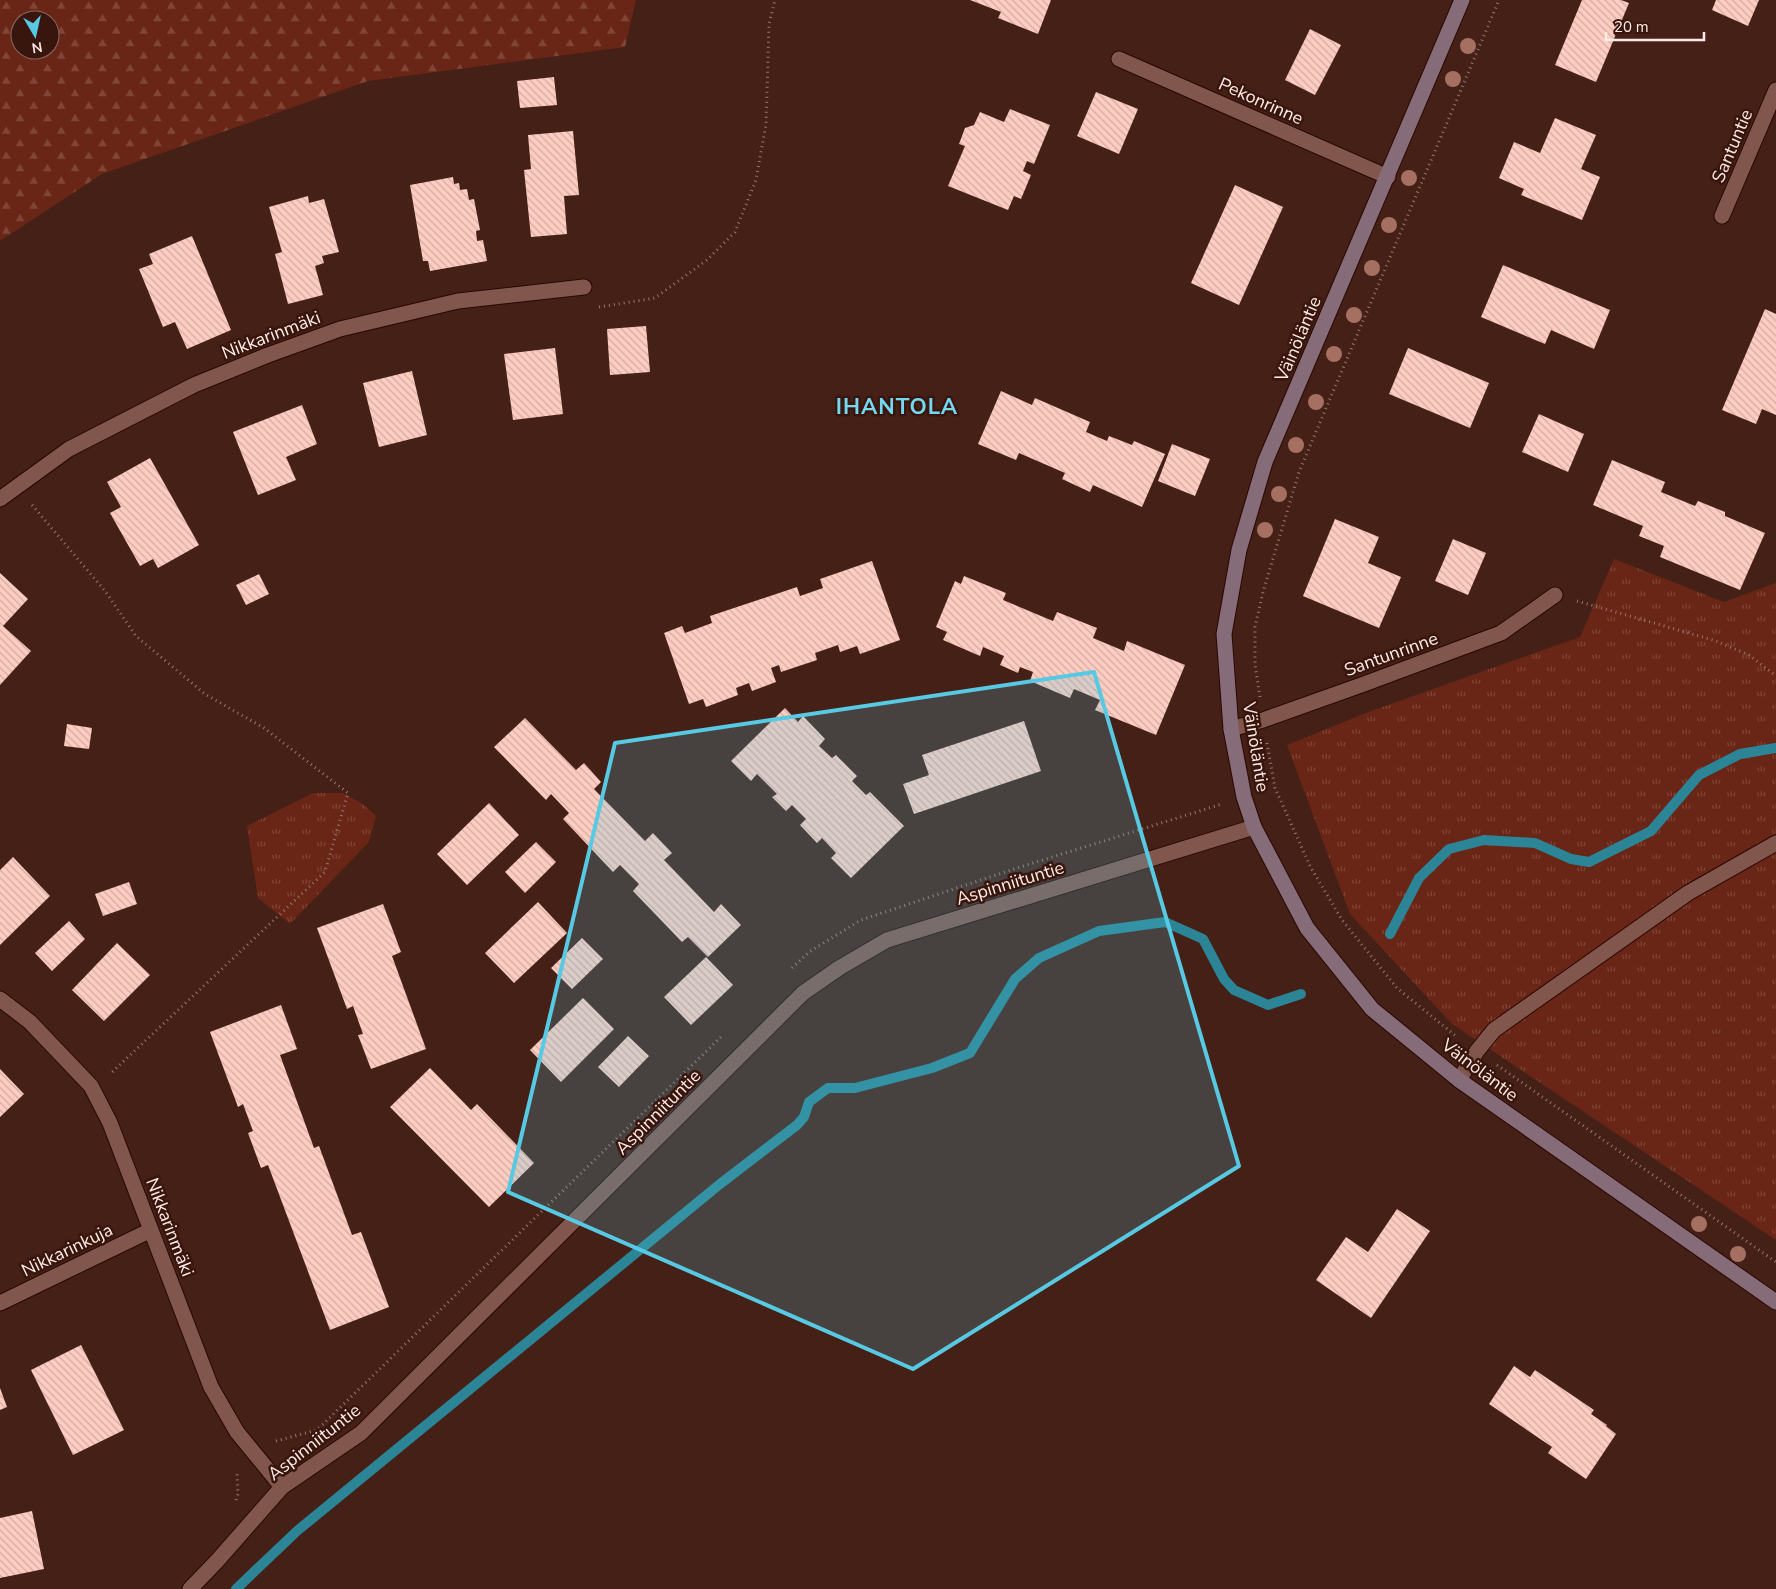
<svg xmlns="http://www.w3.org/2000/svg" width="1776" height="1589" viewBox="0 0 1776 1589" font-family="'Nunito Sans',sans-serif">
	<defs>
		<pattern id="forest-firs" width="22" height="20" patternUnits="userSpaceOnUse" patternTransform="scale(1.25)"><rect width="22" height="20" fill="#692515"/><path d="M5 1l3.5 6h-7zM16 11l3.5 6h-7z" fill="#804537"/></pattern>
		<pattern id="park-tufts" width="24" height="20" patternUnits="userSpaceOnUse" patternTransform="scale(1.25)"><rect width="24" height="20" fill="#692515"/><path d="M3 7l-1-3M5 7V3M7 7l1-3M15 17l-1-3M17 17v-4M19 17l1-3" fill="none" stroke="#804537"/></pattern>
		<pattern id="building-back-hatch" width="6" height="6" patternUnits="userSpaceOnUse" patternTransform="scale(1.25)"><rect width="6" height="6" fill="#fecdc1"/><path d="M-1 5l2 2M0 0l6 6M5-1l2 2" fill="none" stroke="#d2aba2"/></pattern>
	</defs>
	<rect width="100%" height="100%" fill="#442017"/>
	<!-- forest -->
	<path fill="url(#forest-firs)" fill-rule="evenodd" d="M0 0H636L625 47 368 81 102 174 0 241ZM20 20H50V50H20Z"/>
	<!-- park -->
	<path fill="url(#park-tufts)" d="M1614 559 1724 602 1776 583V1240L1452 1024 1350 914 1287 745 1371 711 1580 637Z
		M313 793H343L363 804 376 816 369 842 290 924 258 898 247 826Z"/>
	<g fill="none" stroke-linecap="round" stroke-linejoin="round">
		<!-- stream -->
		<path stroke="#2c8597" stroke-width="10" d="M1390 934 1419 878 1449 849 1484 840 1535 843 1571 859 1589 862 1651 831 1699 775 1740 754 1776 748
			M236 1589 297 1531 720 1184 797 1125 804 1117 809 1102 828 1088H855L932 1068 970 1053 1015 979 1039 958 1099 931 1165 922 1203 939 1224 979 1234 990 1268 1005 1301 994"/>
	</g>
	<!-- building -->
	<path fill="url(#building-back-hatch)" d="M970 0H1051L1038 34 998 18 1001 12Z
		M1582 0H1621L1629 3 1596 82 1555 65Z
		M1716 0H1759L1748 26 1712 10Z
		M1310 29 1341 45 1315 95 1285 80Z
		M554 77 557 105 520 108 517 81Z
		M1096 92 1138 109 1119 154 1077 136Z
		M1010 109 1050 125 1034 164 1027 161 1023 171 1031 175 1021 199 1014 196 1008 210 948 186 965 146 959 144 965 128 974 125 980 112 1004 122Z
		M1555 118 1596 135 1581 169 1600 177 1582 220 1521 195 1524 189 1499 178 1514 142 1540 153Z
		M573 131 579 195 564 196 567 234 531 237 524 170 531 169 528 135Z
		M453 177 454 184 459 183 460 190 467 189 469 200 474 199 480 230 476 231 477 241 483 240 487 261 430 271 428 261H423L410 185Z
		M1235 185 1283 207 1239 305 1191 283Z
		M308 196 309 203 324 199 339 252 322 256 324 263 315 266 323 295 288 304 275 254 282 252 269 207Z
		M192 236 231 330 187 349 175 322 163 327 139 269 153 264 149 254Z
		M1503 265 1610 310 1594 349 1551 330 1545 344 1481 317Z
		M1765 309 1776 314V415L1762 409 1756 424 1722 410Z
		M646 326 650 372 610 375 607 329Z
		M555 348 563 414 513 420 504 354Z
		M1408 348 1489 383 1470 428 1389 394Z
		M412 371 427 435 379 447 363 383Z
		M1001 391 1032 405 1035 398 1090 422 1086 432 1107 441 1109 436 1132 445 1134 441 1165 454 1142 507 1093 485 1090 492 1062 479 1065 473 1019 453 1016 460 978 444Z
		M302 405 317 444 286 457 296 480 258 495 233 432Z
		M1539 414 1584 434 1568 472 1522 452Z
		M1172 444 1210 459 1195 496 1158 481Z
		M150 458 199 545 158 568 153 559 140 566 110 513 121 507 107 482Z
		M1612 460 1665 482 1661 492 1695 506 1698 501 1725 512V516L1765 533 1740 590 1660 557 1664 546 1639 536 1643 526 1593 505Z
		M1335 519 1379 537 1368 563 1401 577 1379 628 1303 596Z
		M1453 539 1486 553 1468 595 1435 581Z
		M872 561 900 640 860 654 857 646 840 652 838 645 815 653 817 660 781 672 779 665 771 668 776 682 752 691 749 683 736 688 738 695 706 707 703 699 689 704 664 633 682 626 685 633 712 623 710 616 797 587 800 596 823 588 820 579Z
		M0 573 28 599 3 626 31 651 0 685Z
		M259 574 269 594 246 605 236 585Z
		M964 576 1006 593 1003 600 1053 621 1057 612 1097 628 1093 638 1124 651 1127 641 1185 665 1156 735 1095 710 1100 700 1074 689 1070 698 1030 681 1033 672 1020 667 1018 673 1000 665 1004 656 983 647 980 656 943 640 947 632 936 627 955 581 961 584Z
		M785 708 798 722 803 716 825 739 819 746 832 758 836 755 857 776 852 781 866 795 870 792 904 826 851 878 831 858 836 853 822 838 817 843 800 825 806 819 792 805 786 811 772 797 777 794 757 774 751 781 731 761Z
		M525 718 576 770 584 763 601 782 594 789 645 841 653 833 672 853 664 860 714 912 721 904 741 925 708 957 688 937 682 942 633 891 639 884 620 865 613 872 563 819 569 813 551 794 546 800 494 747Z
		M1024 721 1041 771 914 814 903 784 929 775 922 755Z
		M67 724 92 728 89 749 64 746Z
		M489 803 519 835 467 885 437 854Z
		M536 842 556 862 525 893 505 872Z
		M13 857 50 896 0 945V870Z
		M129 882 137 904 103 916 95 894Z
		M538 902 567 933 514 983 485 953Z
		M383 904 401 952 392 956 426 1049 371 1069 358 1035 363 1034 353 1006 347 1009 317 928Z
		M69 921 85 939 52 971 35 953Z
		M582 938 603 959 572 989 551 968Z
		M117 943 150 975 104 1021 72 990Z
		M706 957 733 985 691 1025 664 997Z
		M583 998 614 1029 561 1082 530 1050Z
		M281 1005 297 1049 280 1055 314 1148 319 1146 352 1235 361 1232 389 1307 330 1330 268 1165 261 1168 248 1133 253 1131 243 1104 238 1107 210 1032Z
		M628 1036 649 1056 619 1087 598 1067Z
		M430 1068 471 1110 477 1104 534 1163 489 1207 390 1107Z
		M0 1069 24 1094 0 1117Z
		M1397 1209 1430 1231 1371 1318 1316 1280 1346 1237 1368 1252Z
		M81 1345 124 1430 73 1455 31 1370Z
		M1514 1366 1530 1377 1535 1370 1594 1410 1591 1414 1607 1425 1606 1426 1616 1434 1586 1479 1548 1453 1552 1447 1489 1404Z
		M0 1388 7 1407 0 1410Z
		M32 1511 44 1569 0 1578V1518Z"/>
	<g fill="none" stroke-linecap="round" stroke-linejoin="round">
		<!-- lane casing -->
		<g stroke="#290702" stroke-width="17">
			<path id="lane" d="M1459 1080 1477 1051 1494 1030 1688 893 1776 843"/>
		</g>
		<!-- street casing -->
		<g stroke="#290702" stroke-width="17">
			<path id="street" d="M1119 59 1388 177
				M1722 216 1776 90
				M0 499 69 449 194 385 268 355 340 329 458 301 584 287
				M1231 729 1263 720 1364 684 1501 633 1555 595
				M0 999 30 1022 91 1086 110 1123 211 1387 237 1432 282 1487
				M0 1303 151 1230
				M190 1589 217 1561 282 1487 361 1433 803 993 839 968 887 940 1254 827"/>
		</g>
		<!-- secondary casing -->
		<g stroke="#290702" stroke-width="17">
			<path id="secondary" d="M1462 0 1265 462 1239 550 1224 634 1231 729 1244 797 1254 827 1307 928 1372 1009 1459 1080 1776 1302"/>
		</g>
		<!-- path -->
		<path stroke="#967871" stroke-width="3" stroke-dasharray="1 4" stroke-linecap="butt" d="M599 307 655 298 707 260 735 232 756 180 766 124 769 24 775 0
			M32 505 105 591 136 636 205 694 264 728 348 793 325 872 110 1074
			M1577 601 1713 640 1749 655 1776 676
			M1260 697 1255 665V627L1263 592 1299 472 1499 0
			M1267 743 1275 788 1310 866 1342 920 1397 988 1457 1037
			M792 968 809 952 861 920 1014 869 1222 804
			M1497 1065 1776 1262
			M276 1441 317 1430 723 1035
			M236 1500 238 1494 237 1474 239 1472"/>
		<!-- lane -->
		<use href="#lane" stroke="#81574d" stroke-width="15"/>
		<!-- street -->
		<use href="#street" stroke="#81574d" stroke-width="15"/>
		<!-- secondary -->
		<use href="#secondary" stroke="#866c78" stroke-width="15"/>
	</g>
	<!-- trees -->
	<g fill="#a57062">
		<circle cx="1468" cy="46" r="8"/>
		<circle cx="1453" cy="79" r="8"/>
		<circle cx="1409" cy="178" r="8"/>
		<circle cx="1389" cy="225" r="8"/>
		<circle cx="1372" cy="268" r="8"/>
		<circle cx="1354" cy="315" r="8"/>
		<circle cx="1334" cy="354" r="8"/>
		<circle cx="1316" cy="402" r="8"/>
		<circle cx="1296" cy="445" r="8"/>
		<circle cx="1279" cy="494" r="8"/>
		<circle cx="1265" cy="530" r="8"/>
		<circle cx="1699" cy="1224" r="8"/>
		<circle cx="1738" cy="1254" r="8"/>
	</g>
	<!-- marked area -->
	<path fill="#57c9e2" fill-opacity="0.2" stroke="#57c9e2" stroke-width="4" stroke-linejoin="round" d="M1094 672 1239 1166 913 1369 508 1192 615 743Z"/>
	<g text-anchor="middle" stroke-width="5" stroke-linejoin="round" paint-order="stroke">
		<!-- street labels -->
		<g font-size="18" fill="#ffeae5" stroke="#39160d">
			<text transform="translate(1261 101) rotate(24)" y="6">Pekonrinne</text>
			<text transform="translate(1732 146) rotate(-67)" y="6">Santuntie</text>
			<text transform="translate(271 335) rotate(-21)" y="6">Nikkarinmäki</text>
			<text transform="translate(1298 339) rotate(-67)" y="6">Väinöläntie</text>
			<text transform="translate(1391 654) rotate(-20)" y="6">Santunrinne</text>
			<text transform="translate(1256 747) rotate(81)" y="6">Väinöläntie</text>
			<text transform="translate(1010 883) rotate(-17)" y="6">Aspinniituntie</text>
			<text transform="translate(1480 1070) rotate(37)" y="6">Väinöläntie</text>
			<text transform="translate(658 1112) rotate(-45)" y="6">Aspinniituntie</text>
			<text transform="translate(170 1227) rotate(69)" y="6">Nikkarinmäki</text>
			<text transform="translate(67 1250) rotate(-26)" y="6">Nikkarinkuja</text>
			<text transform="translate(314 1442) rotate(-38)" y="6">Aspinniituntie</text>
		</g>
		<!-- district labels -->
		<g font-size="22" font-weight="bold" letter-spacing="1" fill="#73d8f0" stroke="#39160d">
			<text x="897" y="414">IHANTOLA</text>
		</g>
	</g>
	<!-- north arrow -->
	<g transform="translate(35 35) rotate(171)"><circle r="24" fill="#39160d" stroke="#886b63"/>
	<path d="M0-4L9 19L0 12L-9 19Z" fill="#57c9e2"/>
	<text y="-8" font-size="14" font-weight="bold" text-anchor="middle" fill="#ffeae5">N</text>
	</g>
	<!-- scale -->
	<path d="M1606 32v8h98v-8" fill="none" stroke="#ffeae5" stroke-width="2.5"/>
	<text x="1614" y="32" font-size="15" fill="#ffeae5" stroke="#39160d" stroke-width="4" paint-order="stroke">20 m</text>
</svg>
